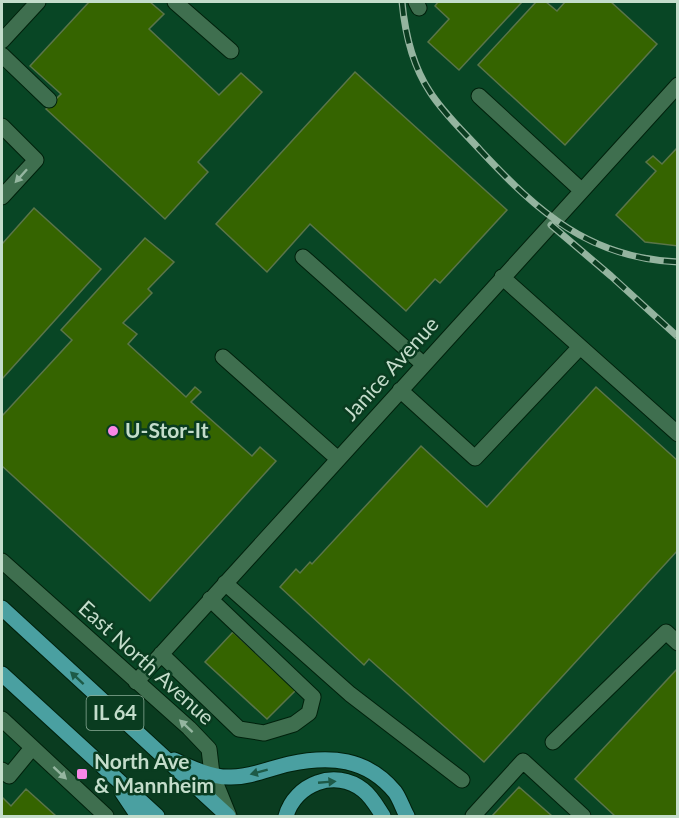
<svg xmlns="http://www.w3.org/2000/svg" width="679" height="818" viewBox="0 0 679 818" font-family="Lato,sans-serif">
	<rect width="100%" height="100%" fill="#0a3c20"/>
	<!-- built -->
	<path fill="#084625" d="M37 2H677V816H407L396 793 359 765 212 774 209 749 2 561V40Z
		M2 719 106 816H2Z"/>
	<!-- building -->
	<path fill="#356400" stroke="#5a7549" stroke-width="1.5" d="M89 2H150L164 14 149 29 219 95 241 73 262 92 198 162 208 172 165 219 46 109 61 94 30 66Z
		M438 2H522L459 70 428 42 449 19 435 6Z
		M536 2H546L557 11 565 2H611L657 44 565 145 478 65Z
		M355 72 507 210 440 283 435 279 406 311 310 224 267 272 216 224Z
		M678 147V246L645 242 616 215 656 171 646 162 653 156 662 164Z
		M34 208 101 269 2 379V244Z
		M145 238 174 262 148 289 152 293 123 323 137 334 128 344 186 397 195 387 201 392 191 402 252 456 260 447 276 461 150 601 2 466V416L72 340 61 330Z
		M596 387 678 461V550L484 762 369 659 364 665 280 587 296 569 300 573 310 562 312 564 421 446 487 507Z
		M233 632 296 690 267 719 205 662Z
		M678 668V816H615L575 779Z
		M519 787 552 816H492Z
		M26 789 56 816H2V797L11 806Z"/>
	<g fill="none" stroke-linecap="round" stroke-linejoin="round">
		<!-- minor casing -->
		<g stroke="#00210c" stroke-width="17">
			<path id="minor" d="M175 2 231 51
				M416 2 419 8
				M2 41 38 2
				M2 55 49 100
				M479 96 581 190
				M2 126 36 160 2 197
				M303 257 423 364
				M502 277 678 434
				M223 357 338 459
				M400 390 475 458 580 347
				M2 561 189 728 209 749 212 774 229 816
				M225 583 350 694 462 780
				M161 654 239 729 264 733 294 724 309 713 313 697 210 599
				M136 682 678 85
				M2 719 106 816
				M553 742 666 632 678 643
				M2 770 9 776 32 748
				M473 816 523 761 583 816"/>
		</g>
		<!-- major casing -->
		<g stroke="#00210c" stroke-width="17">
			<path id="major" d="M2 608 228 816
				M2 674 157 816
				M174 760C191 768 212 778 231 777 252 777 270 768 289 764 330 755 367 758 395 792 400 799 403 809 407 816
				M122 792 138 816
				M286 816C295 784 335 768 363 790 372 797 377 807 383 816"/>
		</g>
		<!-- minor -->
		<use href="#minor" stroke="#3f6f4f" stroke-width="15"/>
		<!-- major -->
		<use href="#major" stroke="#4aa0a1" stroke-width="15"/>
		<!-- rail casing -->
		<g stroke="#94b49f" stroke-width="7">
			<path id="rail" d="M402 2C405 33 412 65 430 92 444 114 464 132 481 151 538 212 589 258 678 262
				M551 225 611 276 678 337"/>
		</g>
		<!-- rail -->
		<use href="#rail" stroke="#0a3c20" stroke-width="4.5" stroke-dasharray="14" stroke-linecap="butt"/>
	</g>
	<!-- one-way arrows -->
	<defs><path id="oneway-solid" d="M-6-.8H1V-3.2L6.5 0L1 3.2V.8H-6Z" transform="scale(1.5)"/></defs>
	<g fill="#95b6a0">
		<use href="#oneway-solid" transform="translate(21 176) rotate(132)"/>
		<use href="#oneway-solid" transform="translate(186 726) rotate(-137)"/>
		<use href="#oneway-solid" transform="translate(60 773) rotate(43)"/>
	</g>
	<g fill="#1d5a47">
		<use href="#oneway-solid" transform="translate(77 678) rotate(-137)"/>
		<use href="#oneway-solid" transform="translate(259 772) rotate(165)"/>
		<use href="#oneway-solid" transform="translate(327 782) rotate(-5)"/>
	</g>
	<!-- markers -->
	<g fill="#fa87e7" stroke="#0a3c20" stroke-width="2">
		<circle cx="113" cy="431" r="6"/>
		<rect x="76" y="768" width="12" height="12" rx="3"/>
	</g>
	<g text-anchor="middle" stroke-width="5" stroke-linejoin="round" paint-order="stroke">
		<!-- shield labels -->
		<rect fill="#0a3c20" stroke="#8cad98" stroke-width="1.5" x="86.5" y="696" width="57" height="34" rx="4.5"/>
		<g font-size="20" font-weight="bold" fill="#c4ddcb">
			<text x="115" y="720">IL 64</text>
		</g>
		<!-- street labels -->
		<g font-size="21" fill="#c4ddcb" stroke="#0a3c20">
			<text transform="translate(391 369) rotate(-48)" y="7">Janice Avenue</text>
			<text transform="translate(146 663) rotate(42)" y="7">East North Avenue</text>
		</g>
		<!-- poi labels -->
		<g font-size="21" font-weight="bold" fill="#c4ddcb" stroke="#0a3c20" text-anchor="start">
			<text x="125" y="438">U-Stor-It</text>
			<text x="94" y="769">North Ave<tspan x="94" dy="24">&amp; Mannheim</tspan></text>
		</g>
	</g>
	<!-- border -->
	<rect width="679" height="818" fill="none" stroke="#c4ddcb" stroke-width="6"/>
</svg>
